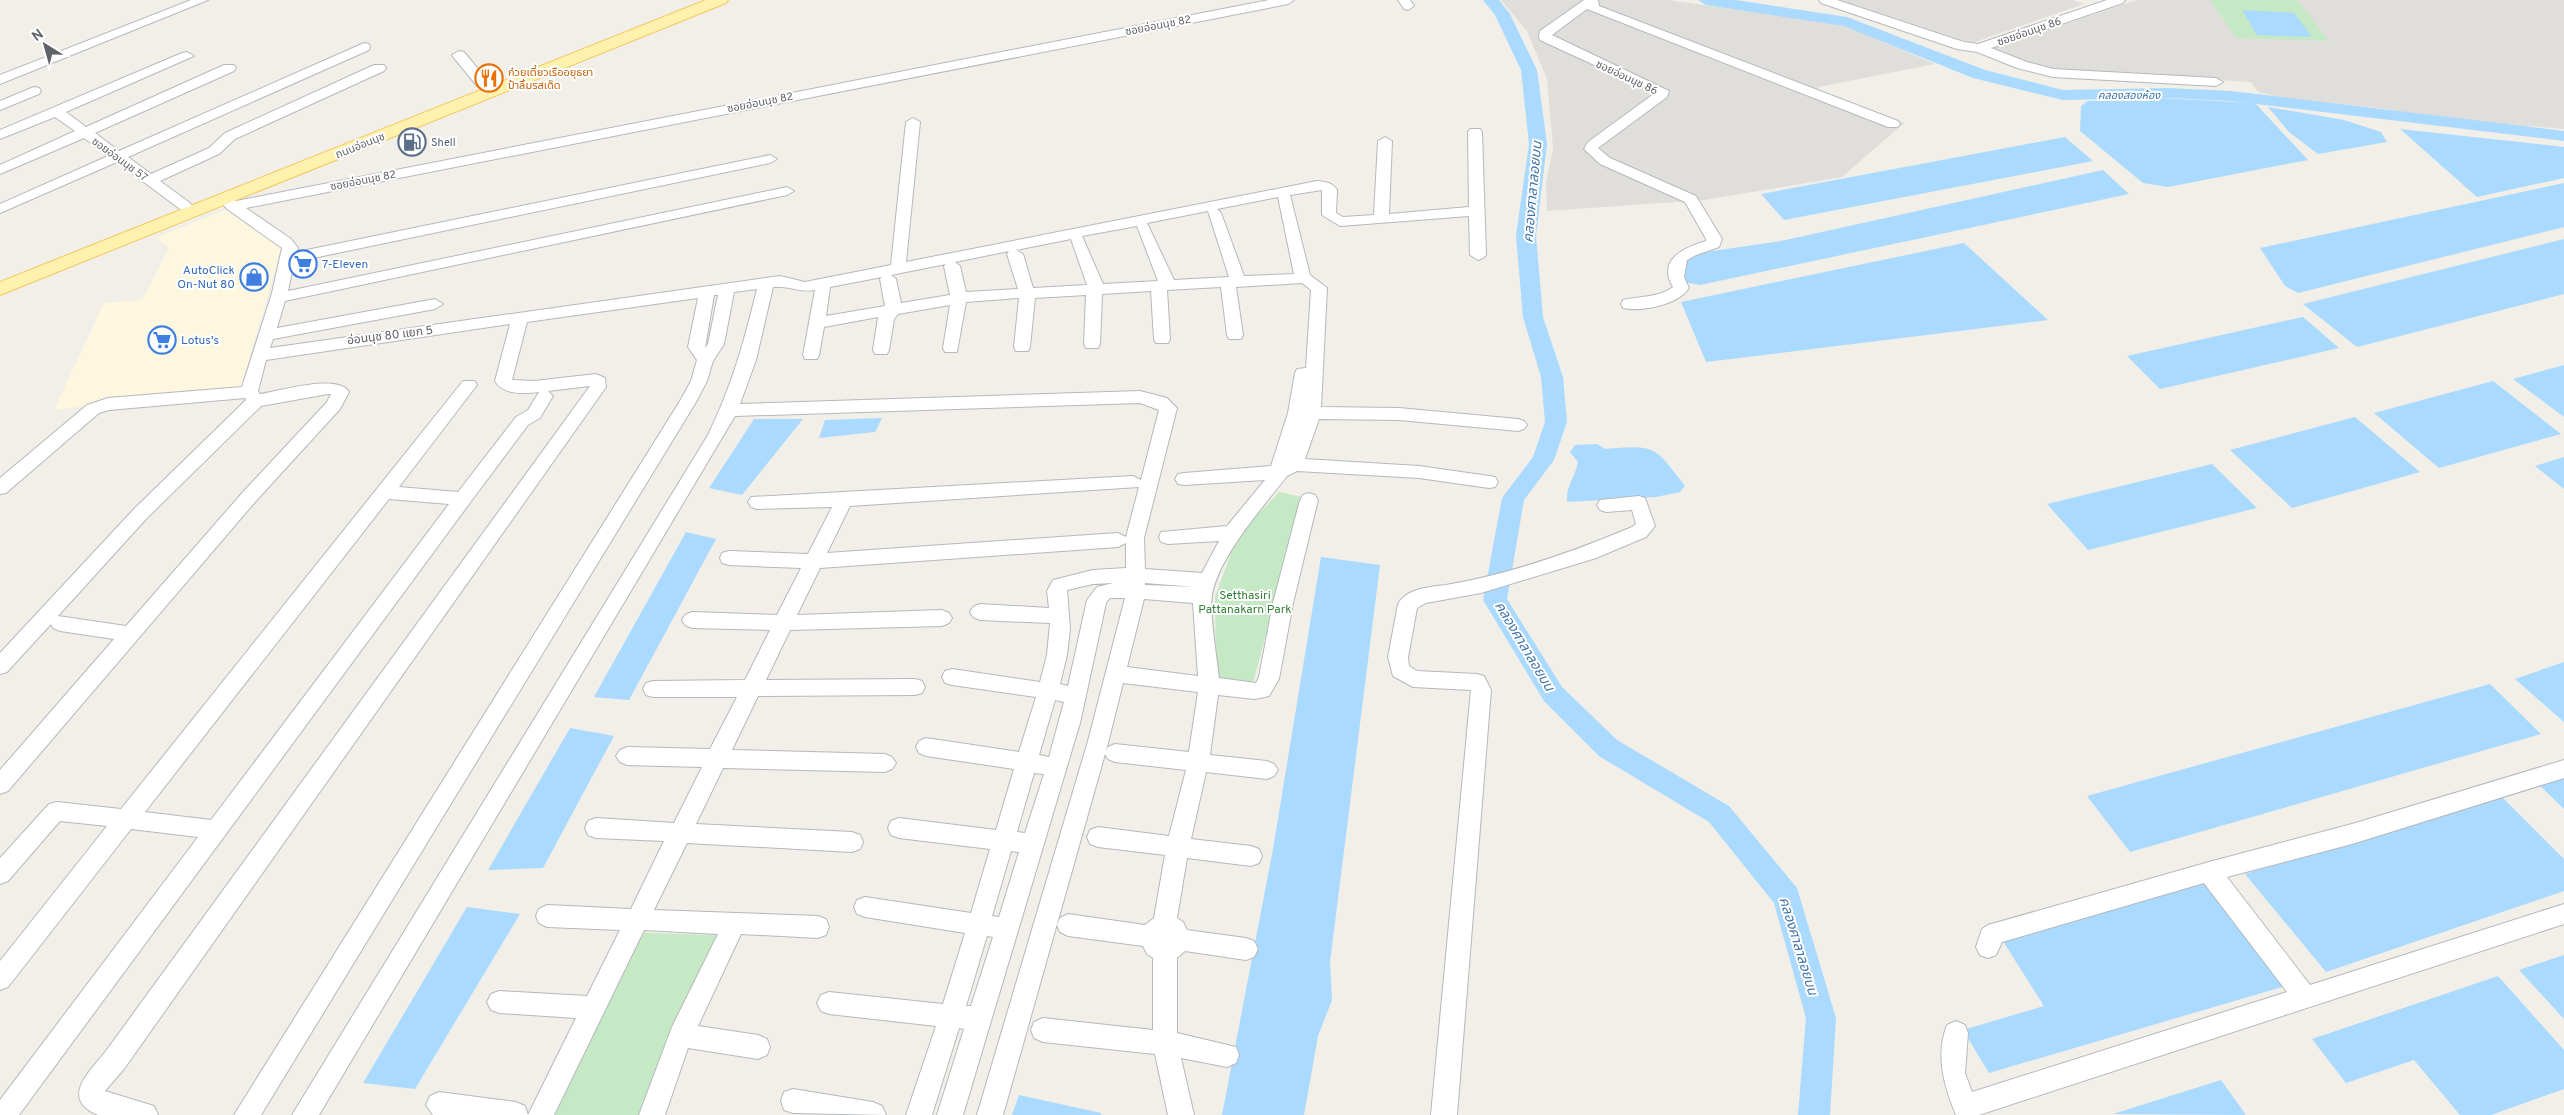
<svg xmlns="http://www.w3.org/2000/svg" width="2564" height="1115" viewBox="0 0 2564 1115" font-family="Overpass,'Noto Sans Thai',sans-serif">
	<rect width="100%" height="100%" fill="#f1efe8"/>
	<!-- commercial -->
	<path fill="#fef7e0" d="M230 208 282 246 241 387 54 410 104 303 142 300 169 248 157 237Z"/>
	<!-- industrial -->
	<path fill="#e0deda" d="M1501 0H1667L1827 22 1846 26 1935 64 1818 87 1819 90 1904 123 1842 177 1705 200 1547 211 1546 182 1553 149 1547 79 1527 31Z
		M1840 0H2072L2084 4 1972 43Z
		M2137 0H2564V129L2409 116 2388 109 2284 98 2258 92 2251 82 2055 71 2030 65 1991 49Z"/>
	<!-- green -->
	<path fill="#c5e8c5" d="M2210 0H2297L2329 41 2236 38Z
		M1279 492 1303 497 1253 683 1216 681 1215 597 1237 537Z
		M631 932 729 936 649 1115H545Z"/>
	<!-- water -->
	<path fill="#aadaff" d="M2242 10 2294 13 2312 37 2257 35Z
		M2160 98 2255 103 2308 160 2168 187 2143 183 2080 131 2081 106 2088 101Z
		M2268 107 2344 120 2381 132 2387 142 2318 154 2289 132Z
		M2400 129 2564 147V178L2477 197Z
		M2065 137 2093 161 1784 220 1761 194Z
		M2103 170 2129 194 1700 285 1684 282 1672 261 1677 256 1781 241Z
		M2564 183V227L2298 293 2285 286 2260 248Z
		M2564 239V294L2357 347 2303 304Z
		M1964 243 2048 320 1706 362 1681 302Z
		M2303 317 2339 348 2160 389 2127 356Z
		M2564 365V417L2513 379Z
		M2493 381 2561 434 2439 468 2374 413Z
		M2355 417 2420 472 2292 508 2230 450Z
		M882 418 875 432 819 438 825 420Z
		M754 419H803L742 495 709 488Z
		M1597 444 1605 449C1657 445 1653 445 1685 486L1680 492 1656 497 1567 502C1566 485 1575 478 1578 462L1570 452 1575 445Z
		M2564 457V489L2535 466Z
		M2212 464 2257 508 2088 550 2047 504Z
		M686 532 716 539 629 700 594 697Z
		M1321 557 1380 565 1330 962 1332 1000 1318 1036 1304 1115H1222L1273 849Z
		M2564 662V722L2515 679Z
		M2490 684 2541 734 2130 852 2087 796Z
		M570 728 614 736 543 868 488 870Z
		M2564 772V809L2536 782Z
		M2498 793 2564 859V891L2326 972 2245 874Z
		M2209 881 2289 985 1989 1073 1963 1030 2044 1006 2001 938Z
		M467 907 520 914 415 1089 363 1083Z
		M2564 955V1019L2519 970Z
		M2498 976 2564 1050V1089L2491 1115H2460L2414 1060 2346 1083 2312 1039Z
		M2221 1080 2246 1115 2113 1114Z
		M1019 1095 1101 1113V1115H1012Z"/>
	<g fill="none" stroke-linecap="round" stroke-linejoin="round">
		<!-- river -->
		<path fill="#aadaff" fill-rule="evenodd" d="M1483 0H1499L1510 14 1537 70 1547 144 1536 236 1543 317 1563 377 1567 422 1554 460 1524 500 1507 599 1562 687 1617 740 1729 806 1797 888 1836 1018 1830 1115H1798L1806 1018 1774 903 1709 822 1599 756 1544 701 1483 600 1502 498 1533 457 1545 422 1541 377 1523 317 1516 236 1529 144 1521 70 1495 15Z
			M1698 0H1736L1847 17 1985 70 2063 90 2168 88 2231 91 2564 131V141L2231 101 2168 98 2063 100 1973 78 1844 26 1706 5Z"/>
		<!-- minor casing -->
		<g stroke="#b5b8bc" stroke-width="2">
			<path id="minor" d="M191 0H208L0 84V75Z
				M1269 0H1294L1288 4 246 208 291 239 298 248 297 252 770 155 777 159 770 163 294 262 288 291 787 187 794 191 787 195 285 301 277 328 435 299 443 304 435 309 273 339 270 348 780 276 805 282 891 265 906 122 913 118 920 122 906 262 1317 181C1326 182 1332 182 1337 190L1336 213 1343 217 1374 215 1378 141 1385 137 1392 141 1389 214 1469 207 1468 132 1470 129H1480L1482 132 1486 255 1483 258 1478 260 1470 255 1469 216 1340 226 1322 215V190L1290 195 1310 275 1327 288 1321 407 1399 408 1518 419 1524 421 1527 425 1524 429 1518 431 1399 420 1319 419 1305 459 1419 466 1489 476 1495 477 1498 482 1495 487 1489 488 1419 478 1297 471 1287 476C1263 507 1219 556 1212 595 1209 611 1217 659 1219 678L1256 683 1259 677 1273 603 1300 500 1303 495 1309 493 1315 495 1318 500 1293 603 1279 679 1269 696 1255 699 1218 695 1210 755 1267 761 1274 764 1278 770 1274 776 1267 779 1206 772 1191 839 1251 846 1259 849 1262 856 1259 863 1251 866 1187 858 1177 918 1183 922 1187 930 1246 938 1254 941 1258 949 1254 957 1246 960 1185 951 1177 958V1033L1236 1047 1239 1055 1236 1063 1227 1067 1181 1058 1194 1115H1168L1155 1054 1043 1042 1034 1038 1031 1030 1034 1022 1043 1018 1153 1030V958L1147 954 1143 946 1068 936 1060 932 1057 925 1060 918 1068 914 1145 925 1154 918 1165 855 1098 847 1090 844 1087 837 1090 830 1098 827 1169 836 1186 770 1115 762 1108 759 1105 754 1003 1115H977L1088 741 1125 598H1110L1106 603 1080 723 963 1115H937L964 1029 959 1028 932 1115H906L936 1026 829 1014 821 1011 817 1003 821 995 829 992 943 1004 965 933 865 917 857 914 854 907 857 900 865 897 971 913 990 849 899 838 891 835 888 828 891 821 899 818 996 830 1014 769 926 756 919 753 916 747 919 741 926 738 1019 752 1036 697 952 685 945 683 942 677 945 671 952 669 1040 682 1047 655 1050 623 980 620 973 617 970 612 973 607 980 604 1049 608 1047 591 1053 580 1093 570 1126 568V543L1118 547 820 568 797 615 942 610 949 613 952 618 949 623 942 626 790 630 766 680 915 679 922 681 925 687 922 693 915 695 758 696 732 750 885 754 892 757 896 763 892 769 885 772 723 768 696 824 852 832 860 835 863 842 860 849 852 852 687 843 654 910 818 916 826 919 829 927 826 935 818 938 741 934 698 1026 758 1035 767 1039 770 1047 767 1055 758 1059 688 1048 665 1115H639L672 1027 718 934 644 930 554 1115H433L426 1105 430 1096 439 1092 516 1102 525 1106 528 1115 576 1018 499 1013 491 1010 487 1002 491 994 499 991 587 996 620 930 547 927 539 923 536 916 539 909 547 905 631 909 664 841 596 838 588 835 585 828 588 821 596 818 674 823 702 767 627 765 620 762 616 756 620 750 627 747 710 749 737 697H653L646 695 643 689 646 683 653 681 745 680 770 630 692 628 685 625 682 620 685 615 692 612 777 615 801 568 729 565 722 563 720 558 722 553 729 551 808 554 832 507 757 509 751 507 748 502 751 497 1133 476 1141 480 1159 410 1140 403 735 416 319 1115H292L708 435C732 386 744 342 757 289L734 292 724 344 713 361 707 381 696 402 261 1115H234L680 401 691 381 697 360 688 347 698 298 527 322 512 380 534 381 596 374 605 378 606 387 124 1069 105 1091 154 1106 158 1115H98C59 1099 90 1071 106 1051L590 386 548 391 553 396 540 418 528 425 469 504 19 1115H0V1100L198 837 131 829 8 987 0 990V961L107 826 60 821 8 881 0 884V858L49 804 57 802 121 809 463 381H475L477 385 399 487 458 492 516 417 528 410 539 392C524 394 503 395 495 381L510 324 266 360 258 391 260 394C280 391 338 373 349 392L340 409 255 502 8 791 0 794V770L114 639 60 631 53 628 51 624 7 672 0 674V653L134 509 246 400 245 398 109 410 99 413 6 493 0 494V478L87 405 108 398 242 387 272 293 282 248 227 209 220 201 222 198 227 197 236 201ZM1278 197 1294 274 1244 276 1221 213 1217 209ZM1208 211 1229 277 1174 280 1147 223ZM1137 226 1158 281 1103 284 1082 236ZM1071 239 1087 285 1033 288 1023 254 1016 250ZM1009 251 1007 254 1018 289 966 292 960 266 955 262ZM946 264 944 266 950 295 901 303 896 279 891 275ZM882 277 880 279 885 306 826 316 830 287ZM1302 283 1311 290 1306 368 1297 369 1295 373 1288 413 1271 466 1184 473 1178 474 1175 479 1178 484 1184 485 1265 480 1227 526 1161 532 1159 537 1161 542 1168 544 1219 541 1202 573 1145 569 1144 538 1177 408 1167 398 1140 391 740 404 756 360 773 287C788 285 800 293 815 290L803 355 805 359H817L819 355 824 327 878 317 873 350 875 354H887L889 350 894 319 898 314 950 305 943 348 945 352H957L966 302 1019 298 1014 347 1016 351H1028L1030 347 1035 298 1086 295 1084 344 1086 348H1098L1100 344 1102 294 1151 291 1154 339 1156 343H1168L1170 339 1167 290 1221 287 1227 335 1229 339H1241L1243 335 1236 287ZM714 295H718L708 344 705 348ZM328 394H331L327 402 243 492 126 626 58 616 146 519 261 406ZM1139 487 1126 537 1118 533 827 553 850 506ZM389 499 449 504 211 820 145 812ZM1113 583 1097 587 1087 600 1068 686 1060 684 1067 655 1070 629 1067 590 1093 584ZM1145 583 1195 587 1145 585ZM1144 599 1193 603 1198 676 1127 667ZM1123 683 1198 692 1189 752 1115 744 1108 747 1106 751ZM1055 700 1064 702 1049 757 1039 755ZM1034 773 1044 774 1025 833 1017 832ZM1011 851 1019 852 999 917 992 916ZM987 936 993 937 971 1006H966Z
				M1398 0H1410L1414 6 1408 10 1404 9Z
				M1584 0H1598L1599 6 1898 121 1900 124 1898 127H1888L1587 9 1552 35 1669 91 1667 97 1598 148 1610 158 1696 196 1722 239 1719 247 1696 255 1687 260 1684 277 1689 288C1678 305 1642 312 1623 308L1621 304 1623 300C1640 296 1658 298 1673 287 1656 259 1686 247 1706 241V239L1685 202 1600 164 1584 149 1588 142 1655 93 1540 40 1539 37 1540 31Z
				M1819 0H1837L1964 42 1978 44 2107 0H2125L2123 3 1991 48 2027 62 2053 69 2216 78 2223 82 2216 86 2053 77 2017 68 1977 52 1957 49 1821 3Z
				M364 43 369 44 370 47 369 50 128 157 151 174 209 148 225 133 374 65H384L386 68 384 71 235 139 219 154 160 181 190 203 192 206 190 209H180L117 162 0 213V204L108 156 84 138 0 174V165L75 131 55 117 0 139V130L182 53 187 52 194 56 66 112 86 127 224 65H234L236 68 234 71 95 133 119 151Z
				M459 51 464 52 488 81 490 84 488 87H478L454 58 452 55Z
				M34 87 39 88 41 91 39 94 0 110V101Z
				M1639 496 1645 498 1655 526 1646 537 1596 558 1481 593 1426 603 1417 608 1408 657 1409 666 1417 671 1477 674 1484 676 1491 690 1457 1115H1431L1471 690 1413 687 1393 676 1388 657 1398 604C1407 588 1430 587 1446 585 1510 574 1573 552 1632 527L1636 524 1632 510 1606 512 1600 510 1597 505 1600 500Z
				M2564 760V778L2352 844 2227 877 2310 985 2564 904V924L1979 1115H1956C1944 1086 1935 1055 1947 1025L1956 1021 1965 1025 1968 1033 1965 1073 1972 1092 2287 992 2204 883 2002 942 1996 955 1988 958 1980 955 1976 947 1982 929 1988 925 2209 862 2352 824Z
				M793 1089 873 1102 882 1106 886 1115 793 1113 784 1110 781 1101 784 1092Z"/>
		</g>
		<!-- major casing -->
		<g stroke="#f2c960" stroke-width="2">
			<path id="major" d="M706 0H728L726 3 0 295V282Z"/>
		</g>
		<!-- minor -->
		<use href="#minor" fill="#fff" fill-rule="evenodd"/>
		<!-- major -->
		<use href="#major" fill="#fff2af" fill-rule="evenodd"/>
	</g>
	<!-- icons -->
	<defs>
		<g id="restaurant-ring" transform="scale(1.4375)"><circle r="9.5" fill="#fff" stroke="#e8710a" stroke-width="1.5"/><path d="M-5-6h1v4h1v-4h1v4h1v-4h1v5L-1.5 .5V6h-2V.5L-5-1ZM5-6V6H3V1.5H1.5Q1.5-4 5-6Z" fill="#e8710a"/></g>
		<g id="fuel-ring" transform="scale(1.4375)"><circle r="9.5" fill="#fff" stroke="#5c6f8a" stroke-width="1.5"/><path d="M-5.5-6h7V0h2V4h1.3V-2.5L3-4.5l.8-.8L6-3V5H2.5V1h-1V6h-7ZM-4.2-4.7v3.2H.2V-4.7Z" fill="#5c6f8a"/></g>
		<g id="supermarket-ring" transform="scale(1.4375)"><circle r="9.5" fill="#fff" stroke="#3f7fe0" stroke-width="1.5"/><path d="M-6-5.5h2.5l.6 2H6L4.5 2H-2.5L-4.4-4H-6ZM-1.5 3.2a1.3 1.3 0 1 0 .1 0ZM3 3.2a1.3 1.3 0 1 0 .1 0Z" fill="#3f7fe0"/></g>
		<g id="shop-ring" transform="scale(1.4375)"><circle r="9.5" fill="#fff" stroke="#3f7fe0" stroke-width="1.5"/><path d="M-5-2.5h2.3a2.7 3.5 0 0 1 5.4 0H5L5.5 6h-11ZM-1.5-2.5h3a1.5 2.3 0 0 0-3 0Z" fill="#3f7fe0"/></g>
	</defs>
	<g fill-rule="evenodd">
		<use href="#restaurant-ring" x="489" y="78"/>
		<use href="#fuel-ring" x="412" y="142"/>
		<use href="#supermarket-ring" x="303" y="264"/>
		<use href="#shop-ring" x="254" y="277"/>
		<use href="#supermarket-ring" x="162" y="340"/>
	</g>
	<g text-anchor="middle" stroke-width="4" stroke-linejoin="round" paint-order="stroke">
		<!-- far-street labels -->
		<g font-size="11" fill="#5f6368" stroke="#fff">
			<text transform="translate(1158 25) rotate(-11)" y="4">ซอยอ่อนนุช 82</text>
			<text transform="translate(2029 31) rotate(-19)" y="4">ซอยอ่อนนุช 86</text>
			<text transform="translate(1627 77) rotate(25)" y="4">ซอยอ่อนนุช 86</text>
			<text transform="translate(760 102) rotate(-11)" y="4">ซอยอ่อนนุช 82</text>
			<text transform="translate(360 145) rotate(-22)" y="4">ถนนอ่อนนุช</text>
			<text transform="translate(120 159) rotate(36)" y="4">ซอยอ่อนนุช 57</text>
			<text transform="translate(363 180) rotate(-11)" y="4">ซอยอ่อนนุช 82</text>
		</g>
		<!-- far-food labels -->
		<g font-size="11" fill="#c56008" stroke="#fff" text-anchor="start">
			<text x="508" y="76">ก๋วยเตี๋ยวเรืออยุธยา<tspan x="508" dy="13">ป้าลิ้มรสเด็ด</tspan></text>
		</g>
		<!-- far-water labels -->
		<g font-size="11" font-style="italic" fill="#4174aa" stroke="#fff">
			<text x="2129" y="99">คลองสองห้อง</text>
		</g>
		<!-- far-service labels -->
		<g font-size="11" fill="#4e5e75" stroke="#fff" text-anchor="start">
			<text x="431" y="146">Shell</text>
		</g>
		<!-- shop labels -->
		<g font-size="12" fill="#366cbe" stroke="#fff" text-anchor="start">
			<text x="322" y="268">7-Eleven</text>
			<text x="235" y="274" text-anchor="end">AutoClick<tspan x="235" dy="14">On-Nut 80</tspan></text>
			<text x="181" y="344">Lotus's</text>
		</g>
		<!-- street labels -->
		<g font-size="12" fill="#5f6368" stroke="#fff">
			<text transform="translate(390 335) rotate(-7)" y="4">อ่อนนุช 80 แยก 5</text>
		</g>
		<!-- park labels -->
		<g font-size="12" fill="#348238" stroke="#fff">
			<text x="1245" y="599">Setthasiri<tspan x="1245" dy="14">Pattanakarn Park</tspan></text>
		</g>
		<!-- water labels -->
		<g font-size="14" font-style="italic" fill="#4174aa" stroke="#fff">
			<text transform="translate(1532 192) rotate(-85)" y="5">คลองศาลาลอยบน</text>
			<text transform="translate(1525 646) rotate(59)" y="5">คลองศาลาลอยบน</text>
			<text transform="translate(1799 946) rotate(73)" y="5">คลองศาลาลอยบน</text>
		</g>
	</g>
	<!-- north arrow -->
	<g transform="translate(45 45) rotate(323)" stroke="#ffffff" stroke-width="4" paint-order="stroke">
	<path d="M0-4L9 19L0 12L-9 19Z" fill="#5f6368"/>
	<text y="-8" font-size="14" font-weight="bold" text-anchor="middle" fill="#5f6368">N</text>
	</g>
</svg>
